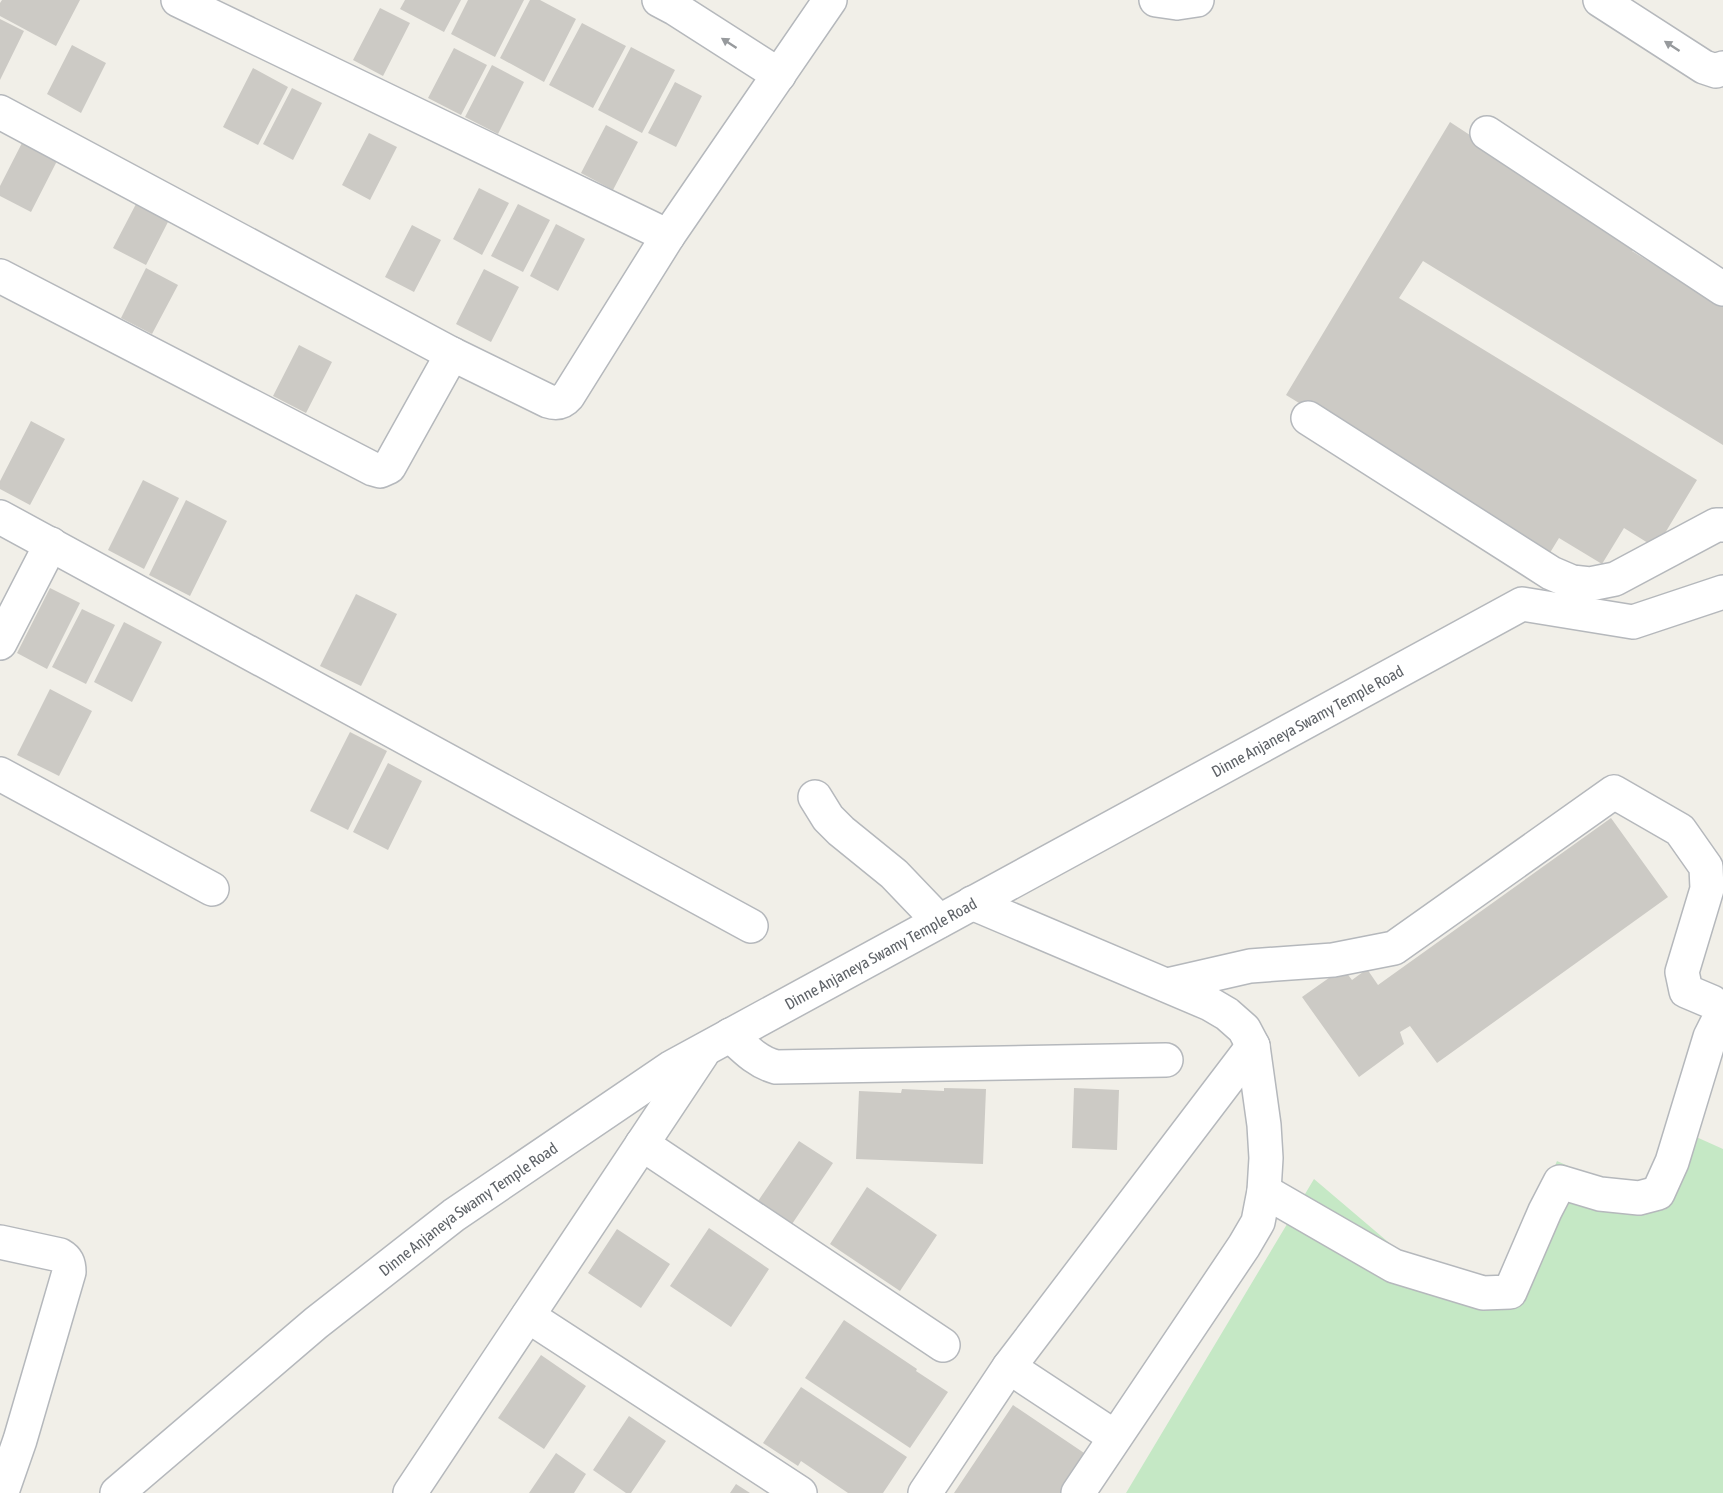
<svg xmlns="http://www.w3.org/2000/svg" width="1723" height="1493" viewBox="0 0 1723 1493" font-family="'Asap Condensed',sans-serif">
	<rect width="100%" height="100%" fill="#f1efe8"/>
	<!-- green -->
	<path fill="#c5e8c5" d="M1694 1136 1723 1149V1493H1126L1314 1179 1414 1264 1506 1283 1557 1161 1665 1210Z"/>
	<!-- building -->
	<path fill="#cccac5" d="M2 0H80L56 46 0 16V3Z
		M405 0H461L444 32 400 9Z
		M468 0H524L495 57 451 34Z
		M530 0H540L576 19 544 82 500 58Z
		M380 8 410 23 383 76 353 60Z
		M0 19 24 31 0 80Z
		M582 23 626 46 593 108 549 85Z
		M72 45 106 63 81 113 47 94Z
		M631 47 675 70 642 133 598 110Z
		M454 48 487 65 461 115 428 98Z
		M492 65 524 82 498 134 465 117Z
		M253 68 288 87 258 145 223 127Z
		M675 82 702 96 676 147 648 133Z
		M292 88 322 103 293 160 263 144Z
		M1450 122 1636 244 1632 251 1723 307V445L1423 261 1399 298 1697 480 1656 548 1624 528 1602 564 1559 538 1548 556 1286 395Z
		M606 125 638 142 613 190 581 173Z
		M369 133 397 147 370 200 342 185Z
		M22 143 57 161 31 212 0 196V186Z
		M479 188 509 203 482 255 453 239Z
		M136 204 169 220 146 265 113 248Z
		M518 204 550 220 523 272 491 256Z
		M556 224 585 239 558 291 530 276Z
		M412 225 441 240 414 292 385 277Z
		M146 268 178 285 152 334 121 318Z
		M484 269 519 287 491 342 456 324Z
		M299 345 332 362 306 413 273 396Z
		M31 421 65 439 30 505 0 489V481Z
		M143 480 179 498 144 569 108 550Z
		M186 500 227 521 190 596 149 575Z
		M50 588 80 603 47 669 17 653Z
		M356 594 397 614 361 686 320 666Z
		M82 609 115 625 86 684 52 667Z
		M124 622 162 642 132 702 94 682Z
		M50 689 92 711 59 776 17 755Z
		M350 732 387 751 348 830 310 811Z
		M388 763 422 781 388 850 353 832Z
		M1611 818 1668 897 1437 1063 1410 1026 1400 1032 1404 1044 1359 1077 1302 997 1343 968 1352 980 1367 969 1378 985Z
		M944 1088 986 1089 983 1164 856 1159 859 1091 901 1093 902 1089 944 1091Z
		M1074 1088 1119 1090 1117 1150 1072 1148Z
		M799 1141 833 1163 790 1227 756 1204Z
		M867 1187 937 1235 900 1291 830 1244Z
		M709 1228 769 1269 731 1327 670 1286Z
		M617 1229 670 1264 641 1308 588 1273Z
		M844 1320 917 1369 916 1371 948 1392 910 1448 805 1378Z
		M541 1355 586 1386 544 1449 498 1418Z
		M801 1387 907 1457 883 1493H848L801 1461 798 1466 763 1443Z
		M1013 1405 1093 1459 1070 1493H954Z
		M629 1416 666 1441 631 1493H626L593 1470Z
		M556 1453 586 1474 574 1493H529Z
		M736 1484 750 1493H730Z"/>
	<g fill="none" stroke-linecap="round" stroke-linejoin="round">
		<!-- minor casing -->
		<g stroke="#b5b8bc" stroke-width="36">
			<g id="minor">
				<path d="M178 0 668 236"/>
				<path d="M659 0 676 9 779 75"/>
				<path d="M1156 0 1177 3 1197 0"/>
				<path d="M1600 0 1704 67 1716 71 1723 68"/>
				<path d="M0 112 452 354 548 401C557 404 562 403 568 396L668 236 830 0"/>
				<path d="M1487 133 1723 289"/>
				<path d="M0 276 373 469 380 471 389 467 452 354"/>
				<path d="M1308 418 1551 573 1572 582 1590 584 1615 579 1716 525H1723"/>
				<path d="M0 517 751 926"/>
				<path d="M0 643 51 544"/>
				<path d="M0 774 212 889"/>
				<path d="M815 797 828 818 841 831 894 874 939 921"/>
				<path d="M972 903 1210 1004 1227 1014 1244 1029 1253 1046 1264 1125 1266 1158 1264 1191 1258 1222 1244 1246 1078 1493"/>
				<path d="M1167 985 1250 966 1333 960 1394 948 1614 792 1680 830 1706 867 1707 889 1682 972 1686 991 1712 1002 1722 1013 1710 1037 1672 1162 1658 1193 1639 1198 1600 1194 1560 1182 1545 1211 1510 1292 1483 1293 1394 1266 1264 1191"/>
				<path d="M730 1035C744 1048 757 1062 776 1067L1166 1060"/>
				<path d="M642 1144 943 1345"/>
				<path d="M0 1242 60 1255C67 1259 69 1263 69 1272L20 1440 3 1489"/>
				<path d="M528 1316 800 1493"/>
				<path d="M1009 1367 1115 1437"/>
				<path id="s1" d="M117 1493 316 1323 454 1215 672 1067 1522 604 1633 622 1723 592"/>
				<path d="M410 1493 702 1054"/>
				<path d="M925 1493 1009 1367 1253 1046"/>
			</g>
		</g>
		<!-- minor -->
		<use href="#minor" stroke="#fff" stroke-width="33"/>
	</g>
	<!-- one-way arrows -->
	<defs><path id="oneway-solid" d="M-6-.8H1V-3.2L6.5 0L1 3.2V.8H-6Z" transform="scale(1.5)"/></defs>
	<g fill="#979a9d">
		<use href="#oneway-solid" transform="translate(729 43) rotate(-147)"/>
		<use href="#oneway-solid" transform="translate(1672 46) rotate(-147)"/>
	</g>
	<g text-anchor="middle" stroke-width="5" stroke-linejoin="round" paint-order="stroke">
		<!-- street labels -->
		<g font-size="16" fill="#5f6368" stroke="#fff">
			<text dy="6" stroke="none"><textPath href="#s1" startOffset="1424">Dinne Anjaneya Swamy Temple Road</textPath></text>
			<text dy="6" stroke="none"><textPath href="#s1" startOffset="938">Dinne Anjaneya Swamy Temple Road</textPath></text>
			<text dy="6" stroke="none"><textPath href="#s1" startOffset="452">Dinne Anjaneya Swamy Temple Road</textPath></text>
		</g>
	</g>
</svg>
